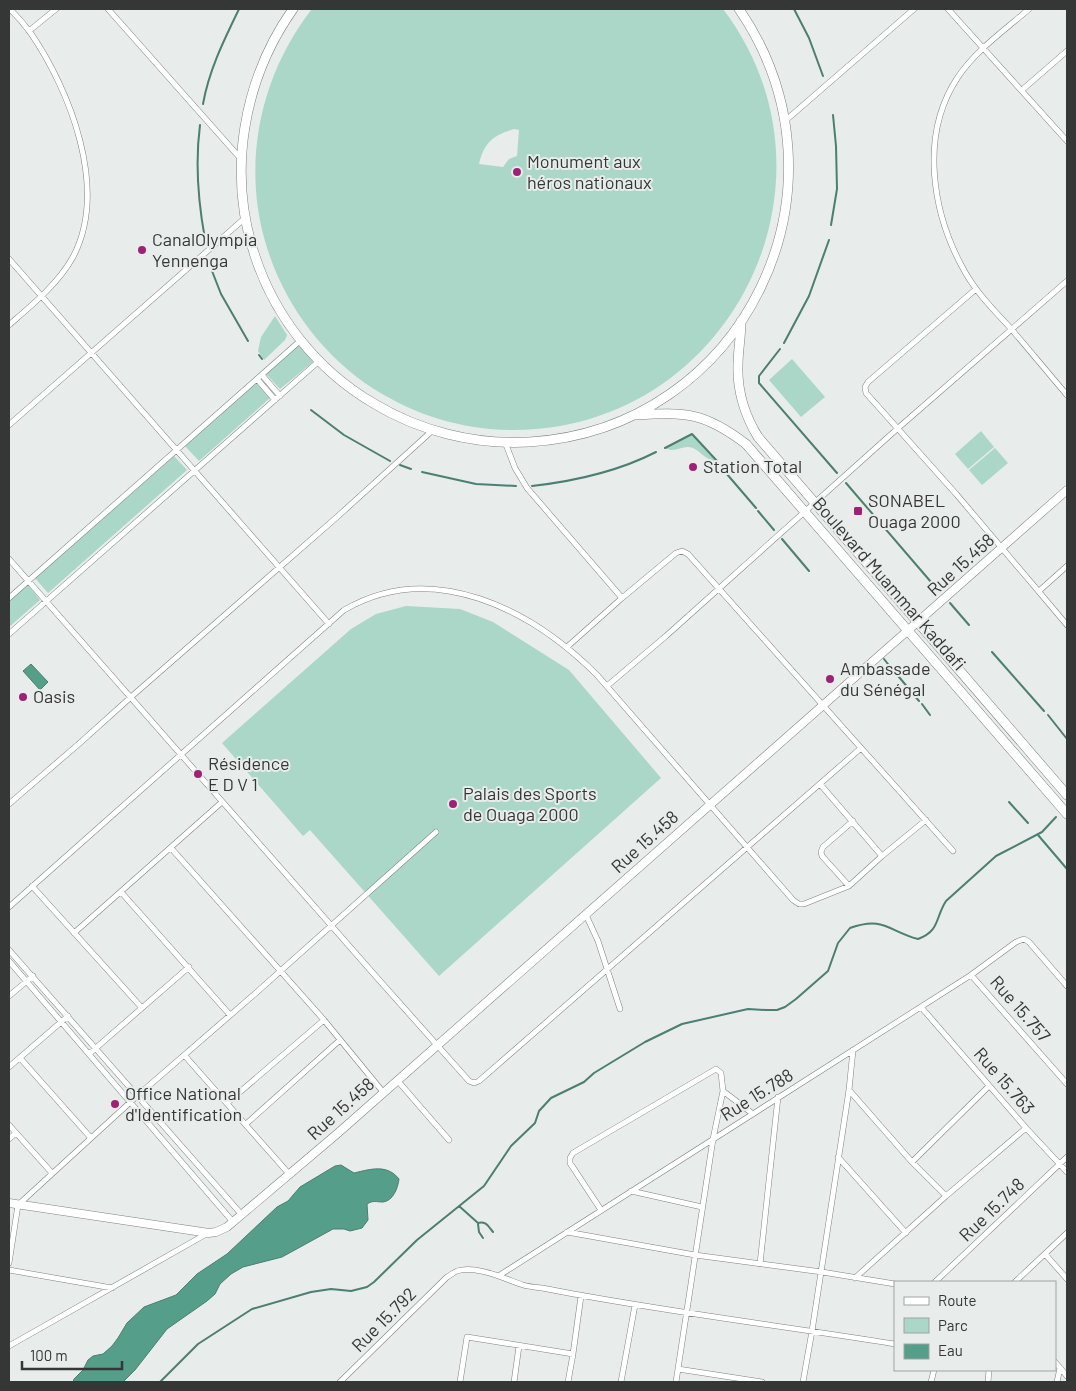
<svg xmlns="http://www.w3.org/2000/svg" width="1076" height="1391" viewBox="0 0 1076 1391" font-family="Barlow,sans-serif">
	<rect width="100%" height="100%" fill="#e8eceb"/>
	<!-- green -->
	<path fill="#aad7c8" fill-rule="evenodd" d="M312 9H723C854 182 729 431 512 430 463 430 415 415 374 389 321 355 282 301 265 241 242 161 261 74 312 9ZM514 129 519 130 517 156 509 159 503 167 479 164C484 143 493 135 514 129Z
		M275 316 287 335 285 340 264 360 258 351 261 337Z
		M299 345 313 362 280 389 266 374Z
		M792 359 825 397 801 417 769 380Z
		M256 383 270 398 199 461 185 446Z
		M981 431 994 447 968 469 955 454Z
		M692 434 716 461C704 460 698 447 688 447 679 447 674 453 665 448Z
		M995 448 1008 463 982 485 969 470Z
		M174 456 187 470 48 593 35 578Z
		M27 584 40 600 9 627V600Z
		M406 606 460 609 493 622 569 670 661 778 439 976 310 830 303 836 222 743 351 629 376 614Z"/>
	<!-- water -->
	<path fill="#559e89" stroke="#4b7f70" d="M31 664 48 682 40 690 23 671Z
		M341 1165 354 1173C371 1169 387 1164 399 1179 398 1188 393 1201 383 1202 376 1202 373 1200 367 1204L368 1220 362 1228 350 1231 344 1229H333L282 1257 243 1267 231 1274 220 1284 215 1294 207 1301 167 1329 135 1370 123 1382H73L74 1379 83 1370 88 1360 93 1356 103 1354 112 1346 118 1338 127 1323 144 1307 176 1295 197 1274 227 1254 277 1207 288 1201 300 1187 335 1166Z"/>
	<g fill="none" stroke-linecap="round" stroke-linejoin="round">
		<!-- stream -->
		<path stroke="#4b7f70" stroke-width="2" d="M794 9 809 38 823 76
			M203 104C209 70 224 40 239 9
			M200 125C195 163 198 201 205 239
			M831 225 837 189 836 146 833 115
			M212 271 221 294 248 341
			M784 343 809 296 829 240
			M780 349 759 376V383L837 473
			M259 355 262 359
			M311 410 344 435 390 461
			M665 448 692 434 717 461
			M400 465 411 469
			M422 472 476 484 516 486
			M726 473 756 508
			M846 483 937 589
			M532 486C576 481 617 472 656 452
			M758 511 774 530
			M782 539 809 571
			M950 603 969 625
			M992 652 1044 711
			M884 659 891 668
			M894 671 919 701
			M922 704 930 715
			M1048 715 1067 739
			M1009 802 1028 823
			M1038 835 1067 869
			M459 1206 478 1223C486 1221 488 1226 493 1232
			M478 1224 479 1232 483 1238
			M160 1382 198 1344 252 1309 311 1292 331 1289 351 1291 367 1287 374 1282 417 1240 484 1186 511 1146 535 1123 539 1111 551 1098 584 1082 594 1073 645 1042 682 1024 748 1009 766 1010H777L785 1007 796 999 828 971 838 943 850 928C884 916 888 931 918 939 940 931 935 918 946 901L996 856 1042 832 1056 817"/>
		<!-- street casing -->
		<g stroke="#7e8281" stroke-width="6">
			<path id="street" d="M108 9 241 159
				M948 9 1067 141
				M1029 9C1005 30 976 50 958 77 919 135 932 214 965 272 978 295 996 312 1013 331 1031 352 1049 374 1067 395
				M29 31 56 9
				M1022 90 1067 51
				M785 121 914 9
				M9 259 329 624
				M976 289 868 382 865 387 866 393 957 495 1067 625
				M9 325C32 305 58 284 73 257 109 189 70 90 30 32 24 24 17 16 10 9
				M262 375 280 396
				M257 379 275 400
				M9 425 245 218
				M505 442 515 468 527 488 622 598
				M9 559 380 981 469 1081 474 1083 479 1081 861 748
				M1039 591 1067 566
				M9 598 301 340
				M9 634 319 361
				M567 647 622 598 676 553 682 551 688 554 953 851
				M607 686 666 636 897 429 1067 281
				M820 784 882 856
				M9 804 81 742 131 697 337 517 433 430
				M171 848 324 1020 383 1092
				M32 886 142 1008
				M849 886 822 856 821 852 823 847 853 821
				M121 892 230 1015
				M9 907 344 610C433 558 532 610 597 675L793 900 799 904H804L849 886 882 856 926 820
				M586 915 598 941 620 1009
				M74 933 222 802
				M9 950 242 1215
				M9 961 233 1222
				M971 975 1067 1084
				M9 996 33 976
				M921 1007 1026 1128 1067 1172
				M89 1054 189 967
				M185 1056 290 1175
				M20 1058 91 1138
				M9 1067 68 1016
				M397 1080 449 1140
				M849 1090 912 1162 946 1196
				M723 1091 753 1114
				M227 1103 324 1020
				M246 1124 340 1040
				M9 1125 52 1173
				M9 1139 16 1133
				M838 1157 906 1233
				M912 1162 989 1086
				M631 1191 702 1207
				M601 1210 570 1163V1158L573 1153 716 1069 721 1073 723 1091 713 1139 676 1382
				M567 1232 695 1255 822 1272 895 1284
				M1045 1254 1067 1279
				M9 1263 18 1205 137 1096 257 992 436 832
				M760 1264 778 1097
				M9 1270 112 1288
				M500 1275 971 975 1016 942 1024 939 1029 942 1067 986
				M855 1278 946 1196 1026 1128
				M935 1282 1067 1157
				M1015 1282 1067 1233
				M9 1346 208 1233
				M573 1354 581 1296
				M1055 1362 1067 1376
				M678 1369 762 1382
				M340 1382 447 1277C451 1275 454 1272 457 1271 477 1265 505 1279 523 1285 529 1287 536 1287 542 1288 659 1311 777 1325 895 1344
				M460 1382 467 1337 573 1354 568 1382
				M514 1382 519 1346
				M621 1382 635 1305
				M803 1382 812 1331 849 1090 853 1050
				M931 1382 934 1370
				M988 1382 989 1370
				M1057 1382 1060 1368"/>
		</g>
		<!-- secondary casing -->
		<g stroke="#7e8281" stroke-width="9">
			<path id="secondary" d="M9 1203 209 1233 216 1232 227 1227 338 1133 1067 490"/>
		</g>
		<!-- primary casing -->
		<g stroke="#7e8281" stroke-width="10">
			<path id="primary" d="M293 9C243 80 227 173 255 256 275 317 317 370 373 403 419 431 474 445 529 442 745 429 861 187 739 9
				M741 321C741 336 738 351 738 365 737 390 745 416 758 437L1067 795
				M635 415C686 412 704 412 746 444L1067 814"/>
		</g>
		<!-- street -->
		<use href="#street" stroke="#fff" stroke-width="5"/>
		<!-- secondary -->
		<use href="#secondary" stroke="#fff" stroke-width="8"/>
		<!-- primary -->
		<use href="#primary" stroke="#fff" stroke-width="9"/>
	</g>
	<!-- markers -->
	<g fill="#9f2176" stroke="#e8eceb" stroke-width="2">
		<circle cx="517" cy="172" r="5"/>
		<circle cx="142" cy="250" r="5"/>
		<circle cx="693" cy="467" r="5"/>
		<rect x="853" y="506" width="10" height="10" rx="2.5"/>
		<circle cx="830" cy="679" r="5"/>
		<circle cx="23" cy="697" r="5"/>
		<circle cx="198" cy="774" r="5"/>
		<circle cx="453" cy="804" r="5"/>
		<circle cx="115" cy="1104" r="5"/>
	</g>
	<g text-anchor="middle" stroke-width="4" stroke-linejoin="round" paint-order="stroke">
		<!-- poi labels -->
		<g font-size="18" fill="#353636" stroke="#e8eceb" text-anchor="start">
			<text x="527" y="168">Monument aux<tspan x="527" dy="21">héros nationaux</tspan></text>
			<text x="152" y="246">CanalOlympia<tspan x="152" dy="21">Yennenga</tspan></text>
			<text x="703" y="473">Station Total</text>
			<text x="868" y="507">SONABEL<tspan x="868" dy="21">Ouaga 2000</tspan></text>
			<text x="840" y="675">Ambassade<tspan x="840" dy="21">du Sénégal</tspan></text>
			<text x="33" y="703">Oasis</text>
			<text x="208" y="770">Résidence<tspan x="208" dy="21">E D V 1</tspan></text>
			<text x="463" y="800">Palais des Sports<tspan x="463" dy="21">de Ouaga 2000</tspan></text>
			<text x="125" y="1100">Office National<tspan x="125" dy="21">d'Identification</tspan></text>
		</g>
		<!-- street labels -->
		<g font-size="18" fill="#353636" stroke="#e8eceb">
			<text transform="translate(961 565) rotate(-42)" y="6">Rue 15.458</text>
			<text transform="translate(889 584) rotate(49)" y="6">Boulevard Muammar Kaddafi</text>
			<text transform="translate(645 842) rotate(-42)" y="6">Rue 15.458</text>
			<text transform="translate(1020 1009) rotate(49)" y="6">Rue 15.757</text>
			<text transform="translate(1004 1081) rotate(49)" y="6">Rue 15.763</text>
			<text transform="translate(757 1095) rotate(-32)" y="6">Rue 15.788</text>
			<text transform="translate(341 1109) rotate(-42)" y="6">Rue 15.458</text>
			<text transform="translate(992 1210) rotate(-44)" y="6">Rue 15.748</text>
			<text transform="translate(384 1320) rotate(-45)" y="6">Rue 15.792</text>
		</g>
	</g>
	<!-- border -->
	<rect width="1076" height="1391" fill="none" stroke="#353636" stroke-width="20"/>
	<!-- legend -->
	<rect x="894" y="1281" width="162" height="90" fill="#e8eceb" stroke="#a0a3a3"/>
	<rect x="904" y="1297" width="25" height="8" fill="#ffffff" stroke="#a0a3a3"/>
	<text x="938" y="1306" font-size="15" fill="#353636">Route</text>
	<rect x="904" y="1318" width="25" height="15" fill="#aad7c8" stroke="#a0a3a3"/>
	<text x="938" y="1331" font-size="15" fill="#353636">Parc</text>
	<rect x="904" y="1344" width="25" height="15" fill="#559e89" stroke="#a0a3a3"/>
	<text x="938" y="1356" font-size="15" fill="#353636">Eau</text>
	<!-- scale -->
	<path d="M22 1361v8h100v-8" fill="none" stroke="#353636" stroke-width="2.5"/>
	<text x="30" y="1361" font-size="15" fill="#353636" stroke="#e8eceb" stroke-width="4" paint-order="stroke">100 m</text>
</svg>
